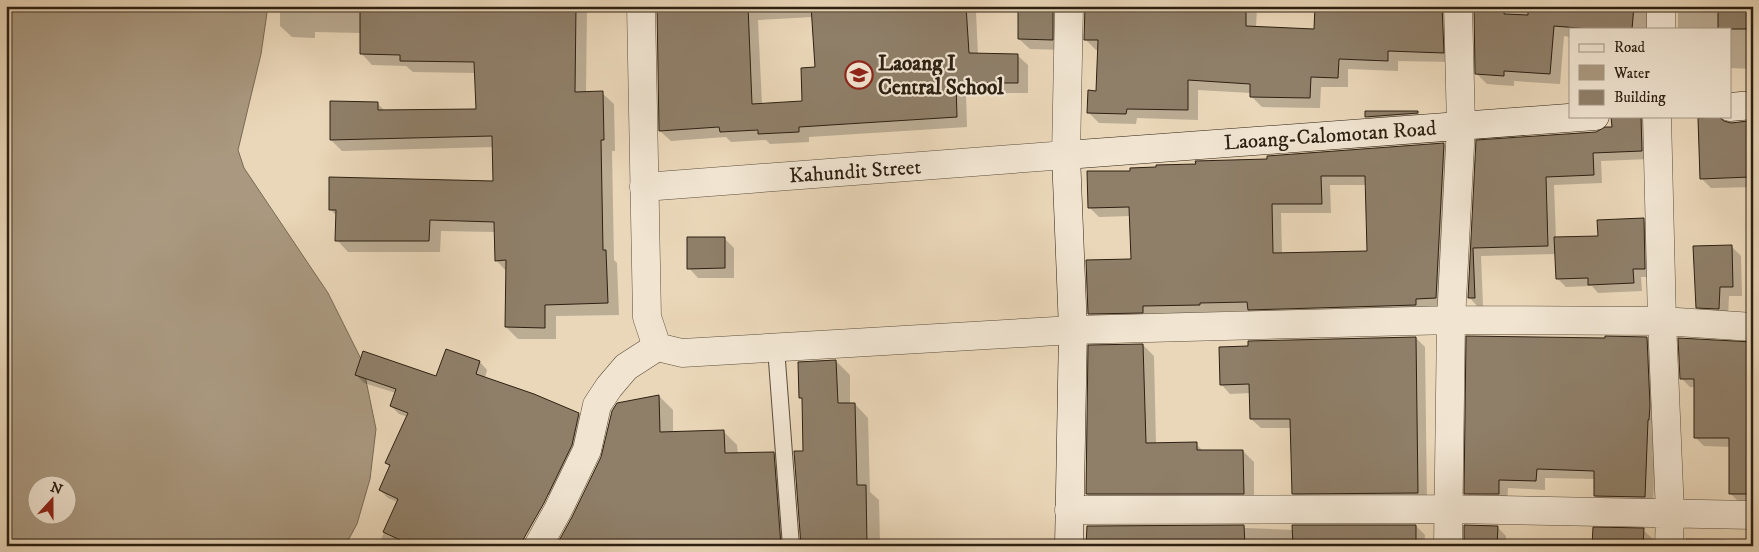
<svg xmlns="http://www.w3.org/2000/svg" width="1759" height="552" viewBox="0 0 1759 552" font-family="'IM FELL DW Pica',serif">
	<rect width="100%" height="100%" fill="#ead7b9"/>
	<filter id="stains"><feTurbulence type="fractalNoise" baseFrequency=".004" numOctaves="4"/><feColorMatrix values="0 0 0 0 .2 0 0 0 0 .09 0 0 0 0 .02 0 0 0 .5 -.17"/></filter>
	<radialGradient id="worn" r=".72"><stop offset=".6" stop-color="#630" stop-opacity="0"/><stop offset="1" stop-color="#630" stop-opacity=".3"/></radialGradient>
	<!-- water -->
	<path fill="#aa9980" stroke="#786954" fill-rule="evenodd" d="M6 6H268L261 54 238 150 244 168 328 293 362 361 376 429 370 479 357 524 345 546H6ZM38 484H68V514H38Z"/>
	<!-- shadow -->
	<path fill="#0003" fill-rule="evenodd" d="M280 6H587L586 93H602L614 104 615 151H612L614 260 617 263 619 315 556 316V339H518L506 327 507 272 496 260 495 232 441 231 440 252H348L337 240V216L330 209 494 183 493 147 342 151 331 140 377 103 386 112 477 111 476 73 413 72 406 66 372 65 361 53V33L315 32V38L292 37 280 26Z
		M658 6H1068L1063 50 1030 49 1019 39 1020 9 976 12 978 55H1017L1028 65V93H966L967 127 809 137V142L770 144 766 140 731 142 726 137 671 141 660 131ZM813 17 816 68 804 102 762 105 758 20Z
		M1086 6H1257L1256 28 1316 30 1317 6H1457L1453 62 1398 61V71L1348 69V87H1321L1320 108 1262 107 1251 96V93L1198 90V120L1137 118 1136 124 1099 123 1088 112 1098 92 1099 50H1096L1085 39Z
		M1475 6H1660L1655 29H1570V37L1564 36 1560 84 1514 81V86L1487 84 1477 74Z
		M1678 6H1753V69L1730 68V29H1678Z
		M1417 112 1422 117 1371 121 1367 117Z
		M1641 118 1649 126 1650 159 1601 161 1602 183 1554 185 1556 239 1599 237 1643 220 1652 228 1653 277H1641L1642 291 1598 293 1592 286 1566 287 1557 278 1556 254 1481 256 1483 306H1477L1469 297 1477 142 1596 133Z
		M1723 122 1731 124 1753 122V187L1711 188 1701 178Z
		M1444 144 1453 154 1446 307 1258 319 1251 311 1208 312 1209 314 1099 323 1089 313 1133 261 1131 216 1099 217 1089 207 1132 172 1268 160V157ZM1330 185H1366L1368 252 1282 254 1281 213H1331Z
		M724 238 734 248V278H698L689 268Z
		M1731 246 1741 256 1742 296H1729L1728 318 1707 317 1697 307Z
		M1416 338 1425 347 1427 502 1302 503 1293 493 1292 428H1261L1251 419V393L1230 394 1221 384 1250 348Z
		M1646 338 1656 347V428L1653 506 1604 505 1595 496V479L1545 478V490L1508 488 1507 503 1475 502 1466 493 1607 340Z
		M1753 344V503H1740L1731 494 1730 447 1704 446 1695 437 1696 387H1690L1681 378Z
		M1143 345 1154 356 1156 444H1196L1204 452 1243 451 1254 462V504L1098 505 1087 494Z
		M446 351 480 362 487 370 485 378 579 414 586 421 557 499 538 490 509 546H378L398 502 388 498 380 490 390 467 386 463 408 417 399 414 391 406 396 393 364 383 356 375 437 377Z
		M836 361 850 375V404H855L868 418 870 492 879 500 880 543 883 542 886 546H802L805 452 803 401 801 398Z
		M659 396 673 410V433L724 432 737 445 738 454 773 453 787 467 793 546H618L573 517 602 457 618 404Z
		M1244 526 1245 528 1294 530 1416 526 1425 535 1424 546H1088Z
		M1497 527 1506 536V540L1592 545 1643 530 1661 546H1465Z
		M1686 538 1723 539 1730 546H1686Z"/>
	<!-- building -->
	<path fill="#8f7f69" stroke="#2d2012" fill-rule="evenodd" d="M360 6H576L575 92 603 91 604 140H601L603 250H606L608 303 545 305V328L505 327 506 260 495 261 494 222 430 220 429 241H335L336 210H329V177L493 181 492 136 330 140V101L378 102V110L476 109 474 62 400 61V55L360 54Z
		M657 6H748L752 104 802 101 801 68 815 67 811 6H966L969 53 1018 54V83H956L957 117 799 127V132L758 134V130L720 132 719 127 659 131Z
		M1018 6H1053V40L1018 39Z
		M1085 6H1246V26L1314 29 1315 6H1442L1444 53 1388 51V61L1339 59 1338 78 1311 77 1310 98 1250 97V84L1188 80V110L1127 109 1126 114 1087 113 1088 90 1096 91 1098 40H1084Z
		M1474 6H1505L1504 14 1528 15V6H1634L1632 29H1591L1554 26 1550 74 1504 71V76L1475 74Z
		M1718 6H1749L1748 29H1718Z
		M1365 111H1418V113L1365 117Z
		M1641 116 1642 151 1593 153 1594 175 1546 177 1548 246 1473 248 1475 298H1468L1476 140 1596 132 1605 127H1612L1611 117Z
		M1719 117 1724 121 1731 123 1748 121 1750 177 1700 179 1698 118Z
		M1444 143 1436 298 1416 299V305L1248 310 1247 302 1200 303V305L1143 306V313L1088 314 1086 260 1131 259 1129 207 1088 208 1087 171H1130V168L1156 167V165L1196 164 1195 161 1267 159V156ZM1321 176H1365L1367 251 1273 253 1272 204H1322Z
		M1644 218 1645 269H1633L1634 283 1588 285V278L1556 279 1554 237 1598 236 1597 220Z
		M687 237H725V268L687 269Z
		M1732 245 1733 287H1720L1719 309 1696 308 1693 246Z
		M1466 336 1605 338V336L1647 337 1650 405 1649 420H1648L1645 497 1594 496V471L1537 469 1536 481 1499 480V494H1464Z
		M1416 337 1418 493 1292 494 1290 419H1250L1249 384 1220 385 1219 347 1248 346V341Z
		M1678 338 1753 342V494H1729V438H1694V379H1680Z
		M1143 344 1146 443 1197 442V450H1243L1244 494H1086L1088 345Z
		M446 349 480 361 476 374 534 394 579 413 572 445 544 503 524 538 522 546H413L383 532 398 499 379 490 390 465 385 463 408 413 390 406 396 389 355 375 363 351 436 376Z
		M836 360 838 403H855L857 485H866L867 546H801L794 451H803L802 398H799L798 362Z
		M659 395 660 432 724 430 725 453 774 452 781 546H556L572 517 601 457 612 411 617 403Z
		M1244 525 1245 546H1086L1087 526Z
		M1292 525H1416V546H1293Z
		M1464 525 1498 526 1497 546H1464Z
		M1593 527 1644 528 1643 546H1592Z"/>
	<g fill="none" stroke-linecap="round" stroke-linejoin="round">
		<!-- service casing -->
		<g stroke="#5c4e3c" stroke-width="18">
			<path id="service" d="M776 348 791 546"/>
		</g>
		<!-- minor casing -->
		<g stroke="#5c4e3c" stroke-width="29">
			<path id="minor" d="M1661 29V6
				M1657 116 1662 321 1670 513 1669 546
				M644 187 1066 155 1069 6
				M1073 330 1451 320 1662 321 1753 327
				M1069 510 1449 509 1753 515
				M538 546 558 510 587 450 597 405 609 387 626 367 657 347
				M1448 546 1451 320 1461 126 1458 6"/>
		</g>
		<!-- tertiary casing -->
		<g stroke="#5c4e3c" stroke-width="29">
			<path id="tertiary" d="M641 6 647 317 657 347 682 353 1073 330"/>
		</g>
		<!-- secondary casing -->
		<g stroke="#2d2012" stroke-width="29">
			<path id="secondary" d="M1730 107 1753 105
				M1069 546 1073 330 1066 155 1595 116"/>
		</g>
		<!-- service -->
		<use href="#service" stroke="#f1e5d2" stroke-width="16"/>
		<!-- minor -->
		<use href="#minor" stroke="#f1e5d2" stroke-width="28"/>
		<!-- tertiary -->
		<use href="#tertiary" stroke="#f1e5d2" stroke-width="28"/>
		<!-- secondary -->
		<use href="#secondary" stroke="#f1e5d2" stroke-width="28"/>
	</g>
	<!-- icons -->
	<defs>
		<g id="school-ring" transform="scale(1.4375)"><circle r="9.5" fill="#f1e5d2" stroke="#8f2418" stroke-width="1.5"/><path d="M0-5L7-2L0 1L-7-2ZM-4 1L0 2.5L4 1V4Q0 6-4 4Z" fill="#8f2418"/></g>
	</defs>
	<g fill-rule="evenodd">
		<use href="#school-ring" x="859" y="75"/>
	</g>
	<g text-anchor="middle" stroke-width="4.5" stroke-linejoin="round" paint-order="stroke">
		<!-- poi labels -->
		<g font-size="21" font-weight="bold" fill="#2d2012" stroke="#f1e5d2" text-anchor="start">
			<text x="878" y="70">Laoang I<tspan x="878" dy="24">Central School</tspan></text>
		</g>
		<!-- street labels -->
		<g font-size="21" fill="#2d2012" stroke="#f1e5d2">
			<text transform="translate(1330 135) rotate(-4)" y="7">Laoang-Calomotan Road</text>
			<text transform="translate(855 171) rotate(-4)" y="7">Kahundit Street</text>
		</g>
	</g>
	<!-- margin -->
	<rect width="1759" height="552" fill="none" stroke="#ead7b9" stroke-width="25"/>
	<rect x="8" y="8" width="1744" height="537" fill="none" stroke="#2d2012" stroke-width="2.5"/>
	<rect x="12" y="12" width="1734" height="527" fill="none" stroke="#2d2012"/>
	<!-- legend -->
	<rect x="1569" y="28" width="162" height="90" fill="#f1e5d2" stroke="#a39685"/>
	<rect x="1579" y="44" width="25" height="8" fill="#f1e5d2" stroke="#a39685"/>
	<text x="1614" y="52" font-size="15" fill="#2d2012">Road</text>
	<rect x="1579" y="65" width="25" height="15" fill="#aa9980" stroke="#a39685"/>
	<text x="1614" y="78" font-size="15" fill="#2d2012">Water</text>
	<rect x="1579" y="90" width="25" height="15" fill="#8f7f69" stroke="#a39685"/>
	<text x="1614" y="102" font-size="15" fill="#2d2012">Building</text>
	<!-- north arrow -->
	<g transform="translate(52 500) rotate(21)"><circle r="24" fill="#f1e5d2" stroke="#a39685"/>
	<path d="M0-4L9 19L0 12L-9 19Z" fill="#8f2418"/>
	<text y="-8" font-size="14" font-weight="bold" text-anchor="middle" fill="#2d2012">N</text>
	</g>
	<rect width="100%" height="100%" filter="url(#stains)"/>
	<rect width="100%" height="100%" fill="url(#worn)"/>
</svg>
